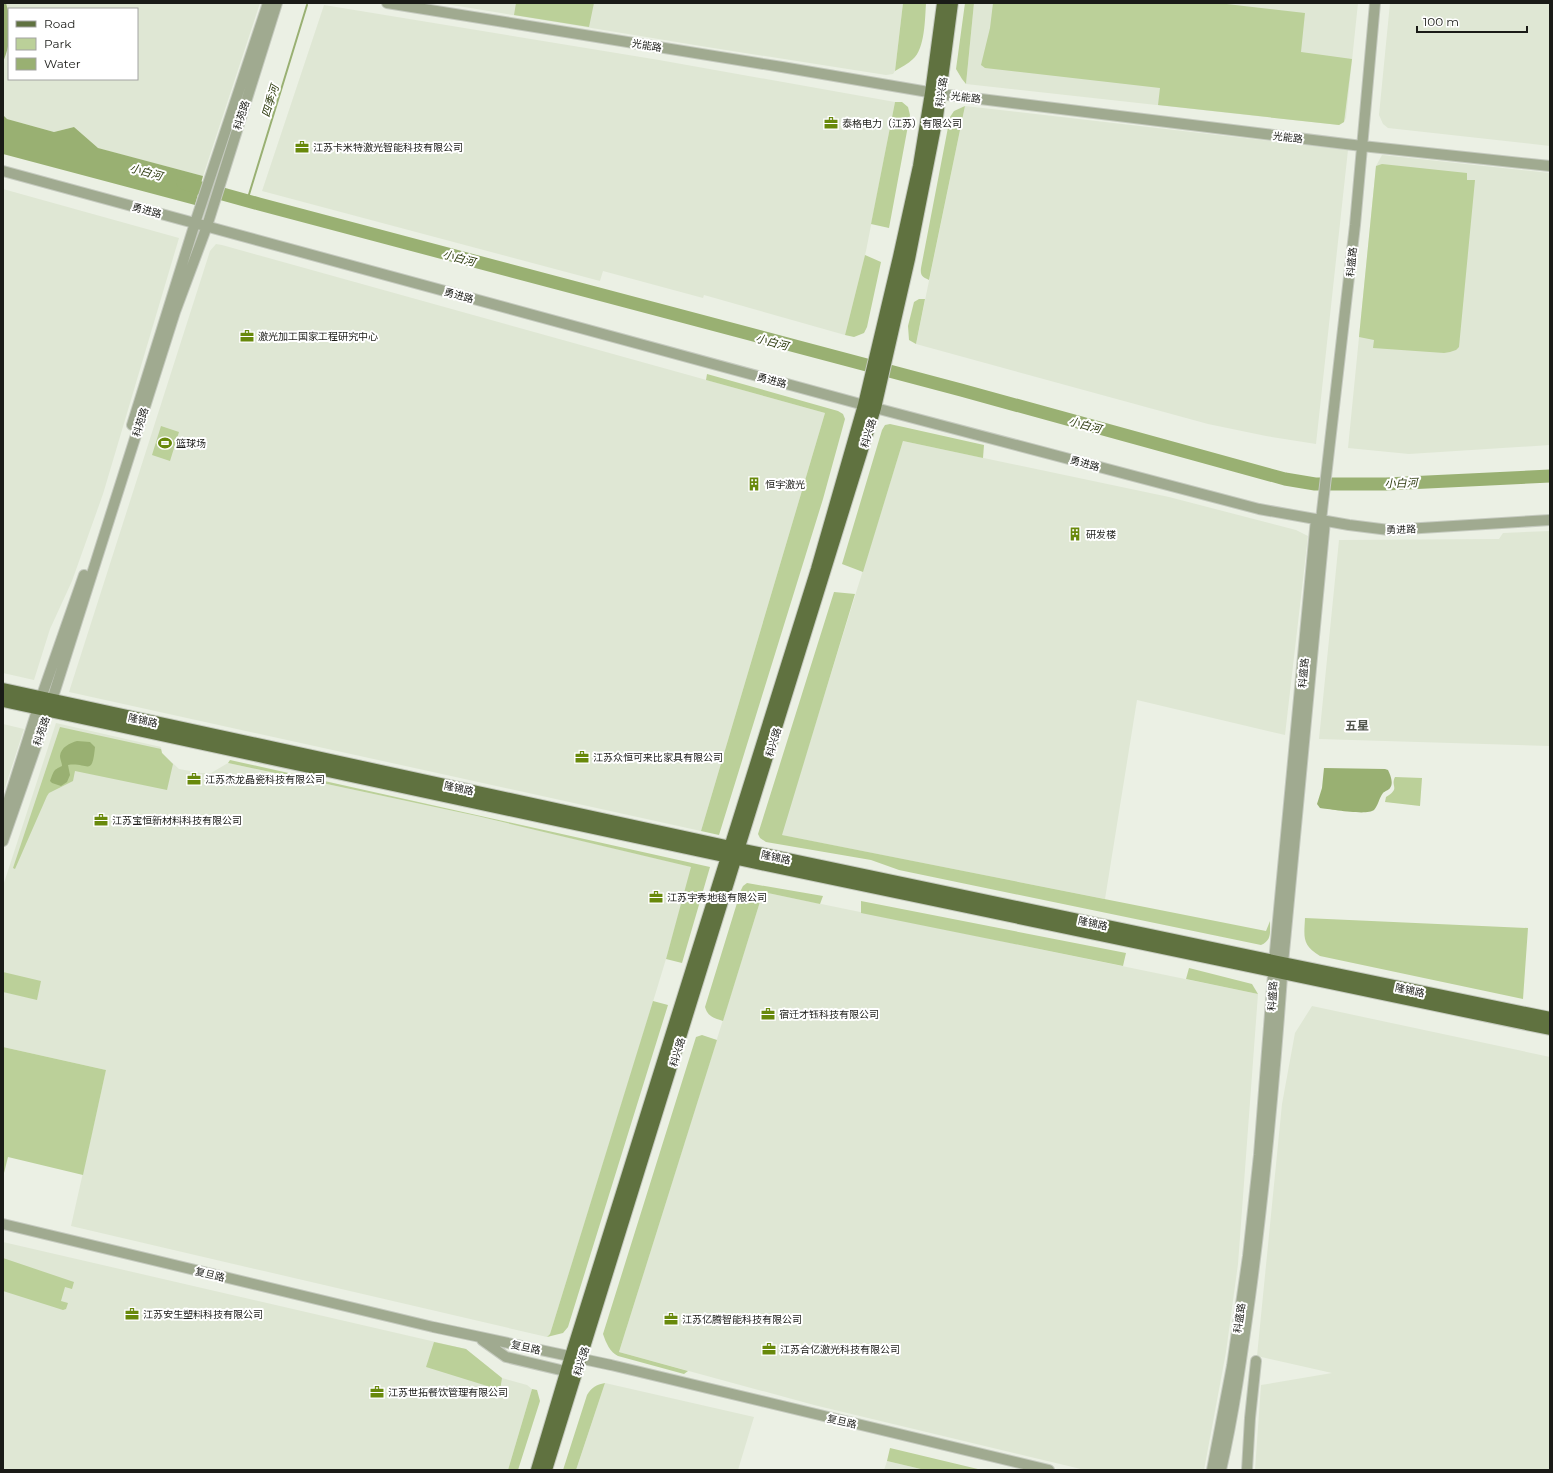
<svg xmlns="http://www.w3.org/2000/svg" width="1553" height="1473" viewBox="0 0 1553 1473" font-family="Montserrat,'Noto Sans SC',sans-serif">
	<rect width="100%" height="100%" fill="#ebf0e4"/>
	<!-- built -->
	<path fill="#dfe7d4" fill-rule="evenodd" d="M3 3H260L203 176 97 148 74 127 54 132 3 118ZM9 9H137V79H9Z
		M440 3H903L895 71 893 74 886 75 707 47Z
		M974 3H1358L1346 118 1344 122 1339 125 966 84Z
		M1390 3H1550V146L1388 128 1383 124 1379 115Z
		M324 5 659 60 895 102 866 251 845 335 704 295 703 298 603 271 600 281 262 191Z
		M965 106 1348 150 1316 444 1266 436 1208 424 916 344Z
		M1382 155 1550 173V445L1409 454 1348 448 1376 166Z
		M3 189 179 238 103 494 72 581 50 629 34 680 3 673Z
		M216 244 222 245 825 413 701 831 69 692 210 251Z
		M903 441 1169 497 1296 530 1308 536 1285 735 1137 700 1105 899 781 835Z
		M1550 531V746L1319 739 1339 540 1499 539 1503 533Z
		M56 723 161 747 162 753 179 769 201 773H211L228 763 477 816 692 867 666 959 634 1064 550 1334 547 1337 71 1226 106 1070 3 1047V886Z
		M3 724 24 729 3 794Z
		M763 892 1258 994 1238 1264 1226 1352 1204 1470H1085L814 1405 619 1352Z
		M1312 1006 1550 1057V1470H1255L1261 1385 1332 1373 1257 1356 1282 1104 1295 1033Z
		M3 1242 466 1349 502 1378 527 1385 532 1389 508 1470H3Z
		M605 1383 754 1417 738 1470H576Z
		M887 1461 925 1470H884Z"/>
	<!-- green -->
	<path fill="#bbd099" d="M516 3H594L589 27 514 15Z
		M903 3H926C925 19 925 49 913 59 908 64 901 67 895 71Z
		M965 3H974L966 84 962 79 956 69Z
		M993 3H1041L1052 4V3H1218L1305 13 1301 52 1352 59 1344 122 1339 125 1158 105 1160 88 985 68 981 65 990 28Z
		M895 102H902L908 107 910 115 889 228 871 224Z
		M965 106 929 280C923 277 920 276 921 268L950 117 954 111Z
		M1382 164 1467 173V180H1475L1459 347 1456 350 1450 352 1444 353 1373 348 1374 340 1359 337 1376 166Z
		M865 255 881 262 867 327 864 333 854 337 845 335Z
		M919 299H925L916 344 909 340 908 326 914 302Z
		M707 374 838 411 843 414 845 419 823 499 719 835 701 831 825 413 706 380Z
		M890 424 984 445 983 458 903 441 863 572 842 564 882 430 885 425Z
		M161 426 179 432 170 461 152 455Z
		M834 592 855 594 782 835 1266 931 1270 921C1270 932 1272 940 1261 945L899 870 871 860 766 842 760 838 758 834Z
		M60 727 161 749 162 753 173 764 167 790 75 771 73 781 49 793 47 796 15 869 13 868Z
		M230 760 710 867 682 963 666 959 691 867 477 816 228 763Z
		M1395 777 1422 778 1420 806 1385 802 1386 797C1401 788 1390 787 1395 777Z
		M747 883 823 896 820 904 763 892 723 1021C714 1018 708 1017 705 1007L741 890 743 886Z
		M861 901 1126 953 1123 966 861 913Z
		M1305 918 1528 928 1523 999 1320 956C1302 945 1304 938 1305 918Z
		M1189 968 1252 984 1258 994 1186 979Z
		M3 972 41 981 37 1000 3 992Z
		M653 1001 668 1005 568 1327 563 1333 547 1337 550 1334Z
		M702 1035 717 1040 619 1352 688 1371 684 1374 618 1356C610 1352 606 1343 603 1334L696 1037Z
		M3 1047 106 1070 83 1175 8 1157 3 1177Z
		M3 1258 74 1282 72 1289 65 1287 61 1301 68 1303 66 1309 63 1310 3 1291Z
		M434 1342 466 1349 502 1378 500 1390 426 1367Z
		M605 1383 576 1470H563L587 1395C592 1387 596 1385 605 1383Z
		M532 1389 537 1390 540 1401 518 1470H508Z
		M890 1448 982 1470H925L887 1461Z"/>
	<!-- water -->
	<path fill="#99b072" d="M3 3H6C12 22 11 44 3 62Z
		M3 115 7 119 54 132 74 127 98 148 203 176 195 205 3 154Z
		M77 741 90 742 95 747C92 778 88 762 68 765L70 775 67 782 61 786 52 783 50 781C54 771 53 770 62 766 62 763 60 759 60 756 61 747 70 743 77 741Z
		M1324 768 1385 769 1388 770C1390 774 1394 783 1390 788 1389 790 1385 791 1383 793 1379 798 1378 806 1374 810 1367 816 1330 809 1320 808L1317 804 1322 788Z"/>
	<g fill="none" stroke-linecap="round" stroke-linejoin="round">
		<!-- stream -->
		<path stroke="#99b072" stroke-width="2" d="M247 201 307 5"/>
		<!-- river -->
		<path stroke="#99b072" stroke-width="13" d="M183 183 259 204 961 390 1285 479 1315 484H1386L1550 476"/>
		<!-- minor casing -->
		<g stroke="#c5cabf" stroke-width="12">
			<path id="minor" d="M387 3 782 67 940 94 1362 146 1550 166
				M3 171 864 405 1259 509 1349 525 1389 530 1550 520
				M132 425 195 223 268 3
				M1321 520 1355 225 1375 3
				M3 818 41 698 84 575
				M3 841 52 700 175 312 207 226 277 3
				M3 1224 433 1327 611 1365 1049 1470
				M482 1340 506 1357 573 1373
				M1212 1470 1232 1366 1248 1256 1259 1155 1274 962 1316 519
				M1221 1470C1234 1413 1242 1355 1250 1297 1265 1186 1275 1075 1283 963L1325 521
				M1247 1470 1250 1418 1256 1361"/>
		</g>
		<!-- major casing -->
		<g stroke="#c5cabf" stroke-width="14">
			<path id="major" d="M3 689 749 851 1283 963 1550 1018
				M3 701 747 861 1550 1029
				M537 1470 571 1356 817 569 864 405 899 257 919 166 931 93 943 3
				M546 1470 875 408 909 259 937 117 952 3"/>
		</g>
		<!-- minor -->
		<use href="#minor" stroke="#a0aa90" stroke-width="10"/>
		<!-- major -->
		<use href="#major" stroke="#607240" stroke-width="12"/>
	</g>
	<!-- icons -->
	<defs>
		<g id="office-bare" transform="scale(1.08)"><path d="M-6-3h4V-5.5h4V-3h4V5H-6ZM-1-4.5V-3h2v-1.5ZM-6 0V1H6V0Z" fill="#68890b" stroke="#fff" stroke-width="2.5" paint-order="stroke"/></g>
		<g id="stadium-bare" transform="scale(1.08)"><path d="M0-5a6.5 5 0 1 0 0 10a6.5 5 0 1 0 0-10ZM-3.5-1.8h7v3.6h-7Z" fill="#68890b" stroke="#fff" stroke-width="2.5" paint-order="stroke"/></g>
		<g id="building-bare" transform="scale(1.08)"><path d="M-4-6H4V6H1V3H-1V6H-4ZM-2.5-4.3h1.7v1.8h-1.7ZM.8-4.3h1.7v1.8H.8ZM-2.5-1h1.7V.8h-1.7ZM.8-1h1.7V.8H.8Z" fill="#68890b" stroke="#fff" stroke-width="2.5" paint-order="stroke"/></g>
	</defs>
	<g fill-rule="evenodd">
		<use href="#office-bare" x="831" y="123"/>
		<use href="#office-bare" x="302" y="147"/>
		<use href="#office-bare" x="247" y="336"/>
		<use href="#stadium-bare" x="165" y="443"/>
		<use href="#building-bare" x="754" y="484"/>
		<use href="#building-bare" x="1075" y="534"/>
		<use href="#office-bare" x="582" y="757"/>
		<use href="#office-bare" x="194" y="779"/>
		<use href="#office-bare" x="101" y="820"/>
		<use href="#office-bare" x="656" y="897"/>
		<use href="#office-bare" x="768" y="1014"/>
		<use href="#office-bare" x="132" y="1314"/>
		<use href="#office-bare" x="671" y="1319"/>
		<use href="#office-bare" x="769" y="1349"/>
		<use href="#office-bare" x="377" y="1392"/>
	</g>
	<g text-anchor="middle" stroke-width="4" stroke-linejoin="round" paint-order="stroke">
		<!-- street labels -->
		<g font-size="10" fill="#1a1b17" stroke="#fff">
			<text transform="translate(647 45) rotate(9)" y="4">光能路</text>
			<text transform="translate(941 92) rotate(-82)" y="4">科兴路</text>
			<text transform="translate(966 97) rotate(7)" y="4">光能路</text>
			<text transform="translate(241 115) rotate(-72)" y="4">科苑路</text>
			<text transform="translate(1288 137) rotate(7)" y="4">光能路</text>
			<text transform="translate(147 210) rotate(15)" y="4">勇进路</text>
			<text transform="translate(1351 262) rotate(-84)" y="4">科盛路</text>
			<text transform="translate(459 295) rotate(15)" y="4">勇进路</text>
			<text transform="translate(772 380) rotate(15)" y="4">勇进路</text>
			<text transform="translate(140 422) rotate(-72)" y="4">科苑路</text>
			<text transform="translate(868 433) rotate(-73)" y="4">科兴路</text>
			<text transform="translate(1085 463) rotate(15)" y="4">勇进路</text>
			<text transform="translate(1401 529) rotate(-2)" y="4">勇进路</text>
			<text transform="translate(1303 673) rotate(-85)" y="4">科盛路</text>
			<text transform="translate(143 720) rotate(12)" y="4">隆锦路</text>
			<text transform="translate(41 731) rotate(-71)" y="4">科苑路</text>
			<text transform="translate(773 742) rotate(-73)" y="4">科兴路</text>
			<text transform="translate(459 788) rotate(12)" y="4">隆锦路</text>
			<text transform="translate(776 857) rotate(12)" y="4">隆锦路</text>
			<text transform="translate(1093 923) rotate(12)" y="4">隆锦路</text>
			<text transform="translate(1410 990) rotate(12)" y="4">隆锦路</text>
			<text transform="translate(1272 996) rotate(-86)" y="4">科盛路</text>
			<text transform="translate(677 1052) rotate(-73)" y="4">科兴路</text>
			<text transform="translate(210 1274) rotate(14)" y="4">复旦路</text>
			<text transform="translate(1239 1318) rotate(-82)" y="4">科盛路</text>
			<text transform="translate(526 1347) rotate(12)" y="4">复旦路</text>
			<text transform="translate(581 1361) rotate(-73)" y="4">科兴路</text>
			<text transform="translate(842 1421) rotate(13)" y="4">复旦路</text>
		</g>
		<!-- poi labels -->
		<g font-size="10" fill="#1a1b17" stroke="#fff" text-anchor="start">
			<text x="842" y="127">泰格电力（江苏）有限公司</text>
			<text x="313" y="151">江苏卡米特激光智能科技有限公司</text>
			<text x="258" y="340">激光加工国家工程研究中心</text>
			<text x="176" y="447">篮球场</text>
			<text x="765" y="488">恒宇激光</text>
			<text x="1086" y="538">研发楼</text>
			<text x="593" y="761">江苏众恒可来比家具有限公司</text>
			<text x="205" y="783">江苏杰龙晶瓷科技有限公司</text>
			<text x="112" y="824">江苏宝恒新材料科技有限公司</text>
			<text x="667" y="901">江苏宇秀地毯有限公司</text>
			<text x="779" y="1018">宿迁才钰科技有限公司</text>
			<text x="143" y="1318">江苏安生塑料科技有限公司</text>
			<text x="682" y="1323">江苏亿腾智能科技有限公司</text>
			<text x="780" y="1353">江苏合亿激光科技有限公司</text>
			<text x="388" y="1396">江苏世拓餐饮管理有限公司</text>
		</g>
		<!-- water labels -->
		<g font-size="11" font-style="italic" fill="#2b390b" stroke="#fff">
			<text transform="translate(270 101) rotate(-73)" y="4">四季河</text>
			<text transform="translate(146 172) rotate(16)" y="4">小白河</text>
			<text transform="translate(459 258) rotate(15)" y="4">小白河</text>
			<text transform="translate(772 342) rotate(15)" y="4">小白河</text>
			<text transform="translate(1085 425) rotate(15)" y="4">小白河</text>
			<text transform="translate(1401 483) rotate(-2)" y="4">小白河</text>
		</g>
		<!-- quarter labels -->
		<g font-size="12" font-weight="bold" fill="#51554c" stroke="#fff">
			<text x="1357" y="730">五星</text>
		</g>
	</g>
	<!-- border -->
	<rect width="1553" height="1473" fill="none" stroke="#1a1b17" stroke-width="8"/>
	<!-- legend -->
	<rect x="8" y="8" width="130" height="72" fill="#ffffff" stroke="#a3a4a2"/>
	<rect x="16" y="21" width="20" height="6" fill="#607240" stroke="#a3a4a2"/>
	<text x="44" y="28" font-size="12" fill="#1a1b17">Road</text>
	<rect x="16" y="38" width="20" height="12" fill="#bbd099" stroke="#a3a4a2"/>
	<text x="44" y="48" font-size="12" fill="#1a1b17">Park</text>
	<rect x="16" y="58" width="20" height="12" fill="#99b072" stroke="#a3a4a2"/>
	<text x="44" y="68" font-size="12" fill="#1a1b17">Water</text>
	<!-- scale -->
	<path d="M1417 26v6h110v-6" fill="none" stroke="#1a1b17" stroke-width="2"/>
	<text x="1423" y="26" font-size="12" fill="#1a1b17" stroke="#ffffff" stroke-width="3" paint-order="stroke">100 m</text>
</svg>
